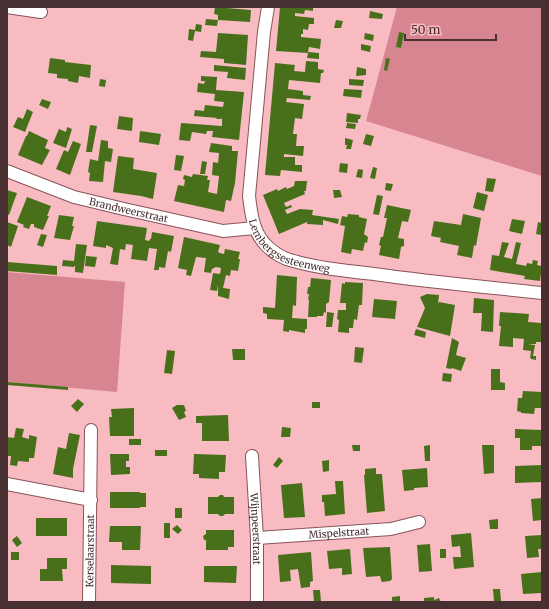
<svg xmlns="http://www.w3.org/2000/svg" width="549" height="609" viewBox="0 0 549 609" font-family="Merriweather,serif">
	<rect width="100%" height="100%" fill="#f9bbc2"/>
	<!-- green -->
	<path fill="#d78691" d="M397 7H542V176L366 121Z
		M7 272 125 282 117 392 7 382Z"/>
	<!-- building -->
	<path fill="#48701a" d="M215 7 251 10 250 22 218 20 217 26 205 25 206 19 218 20V15L214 14Z
		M280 7H313V11L305 10 304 14 295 13V16L314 18V24H309L308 30 303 29V34H301V37L321 39 320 49 309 47 308 52 319 53V59L307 58 308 53 276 51Z
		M370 11 383 14 382 19 369 18Z
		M336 20 343 21 341 28H334Z
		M196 24 202 25 201 32 195 31 193 41 188 40 189 29 195 30Z
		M399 32 404 33 401 48 396 47Z
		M218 33 248 35 246 65 224 63V59L200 57 201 51 216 52Z
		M365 33 374 35 373 41 364 39Z
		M361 44 371 46 370 52 361 50Z
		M50 58 65 60V62L91 65 90 78 79 76 78 83 68 81V79L57 78V74L48 73Z
		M386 58 390 59 387 71 384 70Z
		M306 61 318 62V69L324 70 323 73H321L320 83 289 80 288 89 303 91V95L311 96 310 100 287 98 286 102 304 104 302 119 295 118 293 134H297L296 146H304L303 156 284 154V157H295V165H302V172L281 170 280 176 265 175 275 63 295 65 294 71 305 72Z
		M214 65 246 68 245 80 227 78 228 72 214 71Z
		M357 67 366 69V75L356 76Z
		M201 76 217 77 216 90 244 92 239 140 212 137 213 131H207L206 134 192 132 190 141 179 140 181 123 222 126V118L221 119H216L217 118 194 116 195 110 204 111 205 105 223 107 224 102 214 101 215 94 197 92 198 83 204 84 205 81H201Z
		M100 79 106 80 105 87 99 86Z
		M349 79 364 80 363 86 349 85Z
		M344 89 362 90 361 98 343 96Z
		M42 99 51 102 48 109 39 105Z
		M27 109 33 112 25 132 13 127 18 117 23 119Z
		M347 113 361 115 360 119H358V123L346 122Z
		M119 116 133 118 132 131 117 129Z
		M347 123 356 124 355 129 346 128Z
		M90 125 97 126 92 152H86Z
		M67 127 72 129 66 148 53 143 59 129 66 132Z
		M29 131 48 140 45 148 50 150 42 165 18 155 26 136H27Z
		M140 131 161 134 159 145 139 142Z
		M366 134 374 136 371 146 363 144Z
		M345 138 353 140 351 149H346L347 145H345Z
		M101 140 108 141V148L113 149 111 162 105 161 103 182 89 181 90 173 88 172 90 159 98 161Z
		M73 141 81 144 70 175 56 169 64 150 68 152Z
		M211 143 232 146V151H238L235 183 231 201 226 200 224 212 174 201 178 185 184 186 185 180 183 179 184 175 192 177 193 174 208 176 207 180H210L208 192 217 194 219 176 212 175 213 162 218 163 219 153 209 152Z
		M176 155 184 156 181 171 174 170Z
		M118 156 134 158 133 169 157 173 153 199 141 196 113 192Z
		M202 161 207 162 205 174H200Z
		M340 163 348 164 347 173 339 172Z
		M373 167 377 168 375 179 370 178Z
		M358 169 363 170 362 178 356 177Z
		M487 178 496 179 493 192 485 191Z
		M295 181H307L306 191H304L305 194 284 203 286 207 291 205 292 207 285 210 287 214 300 209 313 210 312 215 339 219 338 224 323 220V225L307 224V222L279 234 263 195 277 189 278 191 286 187 287 189 294 186Z
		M386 183 393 184 391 191 385 190Z
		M7 190 17 193 9 215 7 214Z
		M333 190H340L342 197 334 198Z
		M477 192 488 195 484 211 473 208Z
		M377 195 383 196 379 215 373 214Z
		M27 197 51 206 47 216H49L43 230 34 227V224H31L29 229 23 227 24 225 17 222Z
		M387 205 411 210 408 222 402 221 398 238 404 239V246L401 247 399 259 379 255 381 246 379 245 381 237H383L387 218H384Z
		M348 214 359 215V217L367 219 364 234 368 237 367 243 365 242 363 251 352 249 351 254 341 252 345 226 340 225 342 216 347 217Z
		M463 214 481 218 476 246 474 245 472 258 457 255 459 246 440 242 441 238 431 236 434 221 461 225Z
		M59 215 74 217 72 226H74L70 240 54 238Z
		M512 219 525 221 522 234 509 231Z
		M97 221 147 228 145 240 149 241 150 239H151L152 232 174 236 171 252 168 251 165 268 159 267V270H154L157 249 149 248 147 261 131 259 133 245 126 244 125 250 120 249 118 265 110 264 113 248 106 245V248L93 246Z
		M7 222 18 226 11 247 7 245Z
		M538 222 542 223V235L536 234Z
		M41 234 47 235 43 247 37 245Z
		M184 237 220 245 218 252 220 253 224 254 225 249 240 252 238 259H240L238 271 231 270 230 276 226 275 223 288 230 289 229 299 218 296V285L217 291 210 290 213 273 220 274 221 268 216 267 212 269 211 273 204 272 206 258 196 257 191 276 186 275 187 270 178 268Z
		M502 242 509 243 504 257 512 259 516 242 521 243 516 264 526 266 527 263 532 264 533 260 538 261 537 265 542 266 540 281 524 279 525 276 490 270 492 255 499 256Z
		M76 244 87 245 83 273 75 272V266H74V267L62 266 63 260 74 261Z
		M86 256 97 257 95 267 85 266Z
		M7 262 57 266V275L7 271Z
		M277 275 297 277 296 306 293 305 292 318 307 319V329H305V333L289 330V332L283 331 284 320 267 319V314L263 313V307L275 308Z
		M311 278 331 280 329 302 326 304V313L324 312 323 316H317V317H308L309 300H308L309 294H307L308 287H310Z
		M345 282 363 283 362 305H359L357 320 354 319 353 328H349V333L338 332 339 320 337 319 338 310H346V303H340L342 283 345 284Z
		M427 294 439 295 438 304 439 302 455 305 450 336 417 327 425 308 420 297Z
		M474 298 494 300 493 332 481 331 482 313H473Z
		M374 299 397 301 395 319 372 317Z
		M327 312 334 313 332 327H326Z
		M500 312 529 314 528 322 542 323V342H536V344H528L535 345 533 356H536V360L531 359V358H530L531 351 523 350 524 339 513 338V347L499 346 501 326H499Z
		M416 329 426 332 425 338 414 335Z
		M452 338 459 342 456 355 466 358 461 371 452 368 451 369 446 368Z
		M355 347 364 348 362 363 354 362Z
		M232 349H245V360H233Z
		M167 350 175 351 172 374 164 373Z
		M491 369H500V382L505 383V390H491Z
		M443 373 452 374 451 382 442 381Z
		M7 382 68 387V390L7 385Z
		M523 391 542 392V408H535L534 414 521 413V412L517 411 518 398H522Z
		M78 399 84 404 77 412 71 406Z
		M312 402H320V408H312Z
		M177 405H184L186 411 184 412 186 417 179 420 172 408Z
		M134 408V436H110L109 417H112L111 409Z
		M228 415 229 441H202V423H196V416Z
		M282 427 291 428 290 437H281Z
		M16 428 24 429 22 437 29 439V435L37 437 34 458H29V462L18 461 17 466 10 465 11 456H7V437L14 438Z
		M515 429 542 430V446H532V450H520V438H515Z
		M69 433 80 435 73 469V478L53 474 58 447 66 449Z
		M129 439H141V445H129Z
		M352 445H360V451H353Z
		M430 445V461H425L424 446Z
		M482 445H494V473L484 474Z
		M155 450H167V456H155Z
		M110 454H129V461H126V467H130V474L111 475Z
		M194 454 226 455 225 472H219V479L199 478V474H193Z
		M279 457 283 461 277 468 273 465Z
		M329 460V471L323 472 322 461Z
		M542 465V482L515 483V466Z
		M376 468V474H382L385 511 367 513 364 475H365V469Z
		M427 468 428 487 414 488V490L404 491 402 470Z
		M335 481H343L345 514 325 516 324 502H322V495L336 494Z
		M302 483 305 517 284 518 281 485Z
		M110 492H140V493H146V507H140V508H110Z
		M220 495H223L224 497H234V514H225L223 516H220L218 514H208V497H218Z
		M542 498V520L533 521 531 499Z
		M175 508H182V518H175Z
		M36 518H67V536H36Z
		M498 519V529H490L489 520Z
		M164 523H170V538H164Z
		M177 525 182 530 178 534 172 529Z
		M110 526H141L140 550H122V542H109Z
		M206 530H234V547H228V550H206V540H204L203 536 206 534Z
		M471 533 474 567 454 569 453 557H461L460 546 452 547 451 535Z
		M542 535V549H538L539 557 527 558 525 536Z
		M17 536 22 543 17 547 12 540Z
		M430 544 432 571 419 572 417 545Z
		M390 547 392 579 390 581 382 582 381 580 380 576 366 577 363 548Z
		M350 549 352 574 342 575V568L329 569 327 551Z
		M440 549H446V558H440Z
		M11 552H19V560H11Z
		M311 552 313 581 310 582V587L301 588 298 569 290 570 291 581 280 582 278 555Z
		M47 558H67V569H62L63 581H40V569H47Z
		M111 565 151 566V584L111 583Z
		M204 566H237L236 583 204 582Z
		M542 572 541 593 523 594 521 574Z
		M493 589H500L501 601 494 602Z
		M313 590H320L321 602H314Z
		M400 596V602H392V597Z
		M434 597V600L439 598 441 602H424V598Z"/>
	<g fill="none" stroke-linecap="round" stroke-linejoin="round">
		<!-- minor casing -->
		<g stroke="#88535a" stroke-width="14">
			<g id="minor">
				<path d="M7 7 41 12"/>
				<path id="s1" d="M268 7 264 32 249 196C251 213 253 231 265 244 271 251 282 258 290 260 317 268 346 271 374 274 430 282 486 287 542 293"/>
				<path id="s2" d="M7 171 74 197 124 209 223 231 255 228"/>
				<path id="s3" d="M252 456 257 538V602"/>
				<path d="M7 484 91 500"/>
				<path id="s4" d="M257 538 391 529 419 522"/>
				<path id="s5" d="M89 602 91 430"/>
			</g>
		</g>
		<!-- minor -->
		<use href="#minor" stroke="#fff" stroke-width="12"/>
	</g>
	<g text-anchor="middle" stroke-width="4" stroke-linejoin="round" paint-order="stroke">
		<!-- street labels -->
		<g font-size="10" fill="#483032" stroke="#f9bbc2">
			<text dy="4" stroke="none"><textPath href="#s2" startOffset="128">Brandweerstraat</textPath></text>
			<text dy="4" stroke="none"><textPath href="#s1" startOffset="263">Lembergsesteenweg</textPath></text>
			<text dy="4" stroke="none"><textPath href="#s3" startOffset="73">Wijnpeerstraat</textPath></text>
			<text dy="4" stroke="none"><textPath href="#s4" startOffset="82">Mispelstraat</textPath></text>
			<text dy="4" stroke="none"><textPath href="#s5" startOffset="51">Kerselaarstraat</textPath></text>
		</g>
	</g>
	<!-- border -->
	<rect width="549" height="609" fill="none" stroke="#483032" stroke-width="16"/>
	<!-- scale -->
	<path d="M405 34v6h91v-6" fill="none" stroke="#483032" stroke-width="2"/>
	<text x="411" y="34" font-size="12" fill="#483032" stroke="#f9bbc2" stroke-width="3" paint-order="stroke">50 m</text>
</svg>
